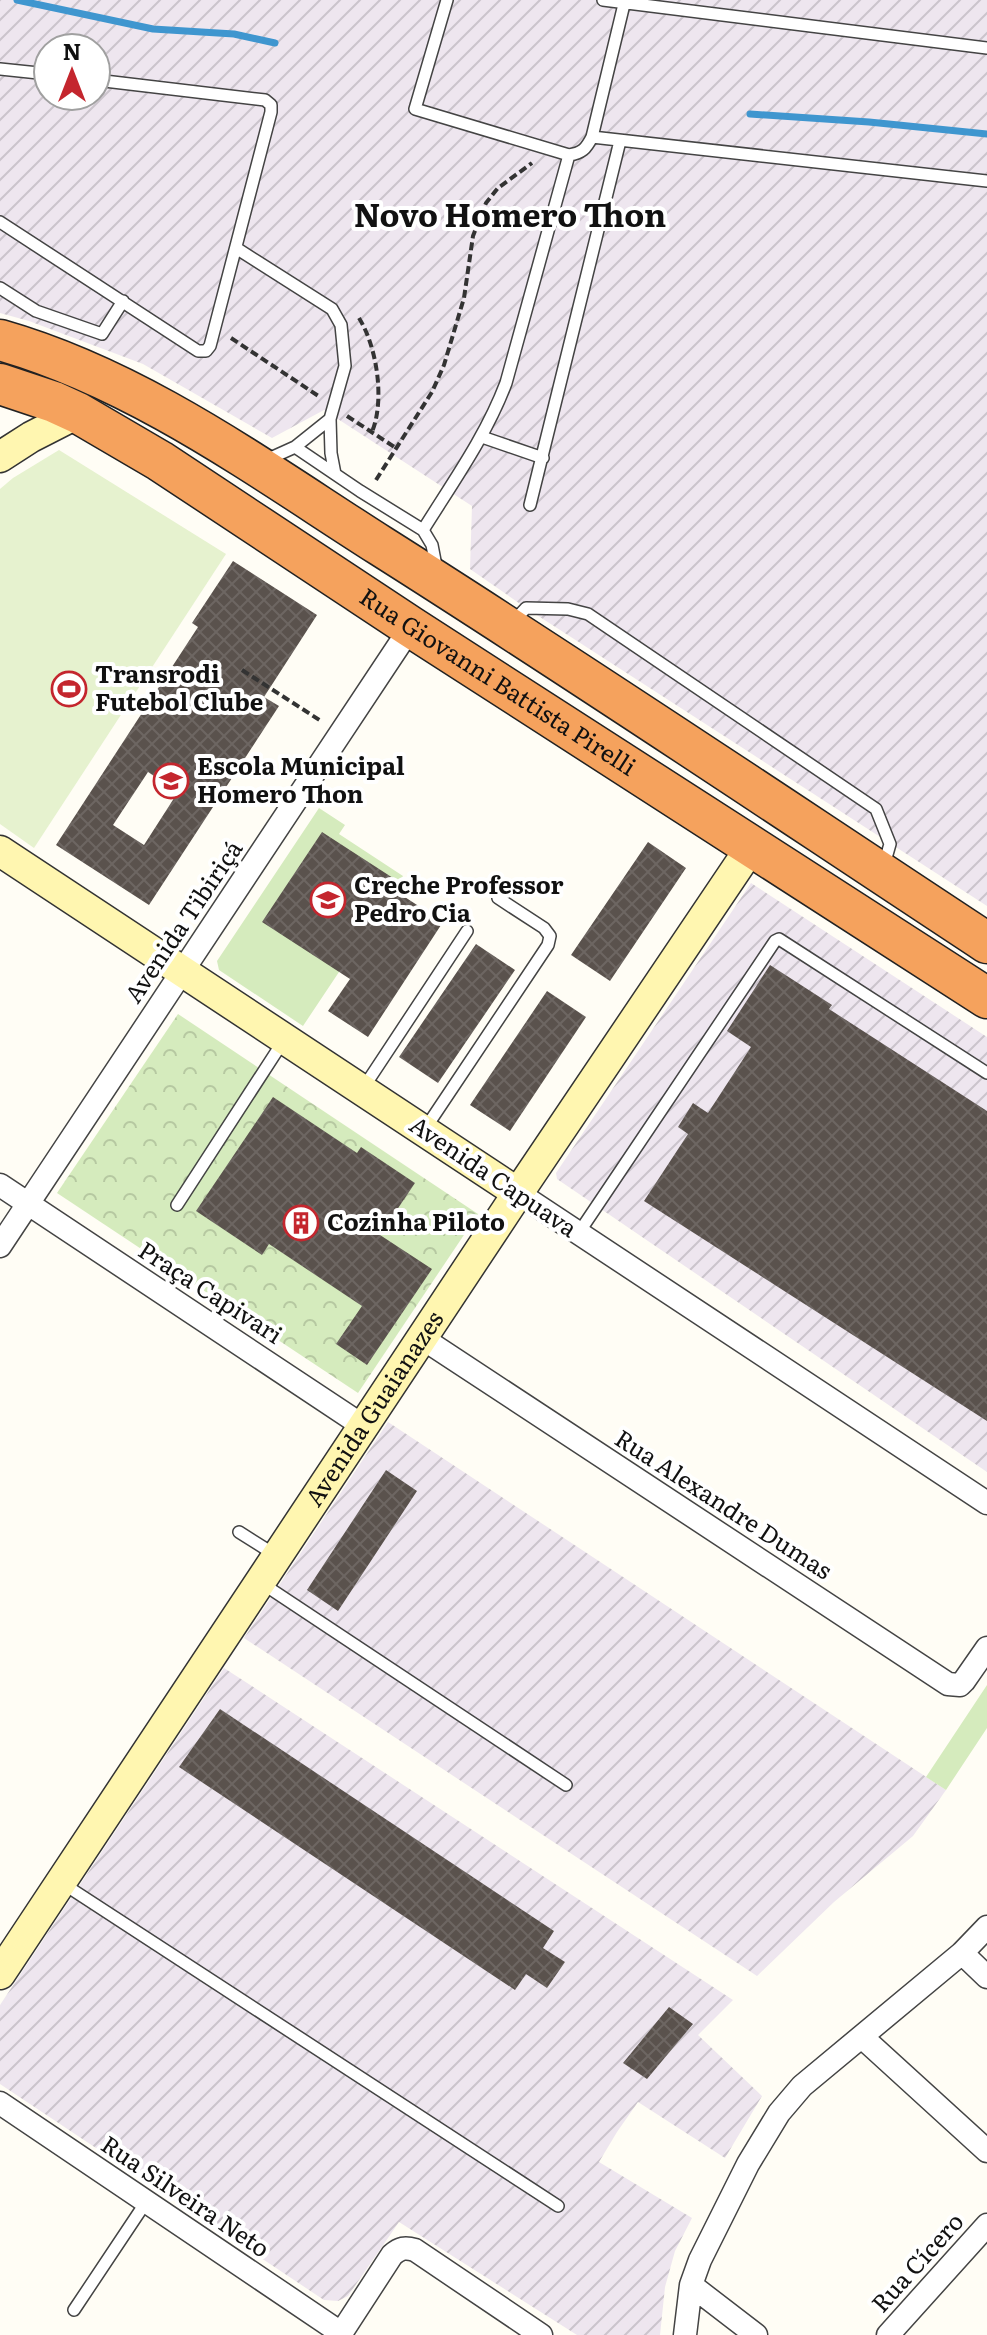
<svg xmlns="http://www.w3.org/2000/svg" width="987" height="2335" viewBox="0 0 987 2335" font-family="Literata,serif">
	<defs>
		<pattern id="industrial-furrows" width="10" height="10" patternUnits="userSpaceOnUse" patternTransform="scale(2)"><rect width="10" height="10" fill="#eee6ef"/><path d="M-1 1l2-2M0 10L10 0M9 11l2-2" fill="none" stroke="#cbc4cc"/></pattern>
		<pattern id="park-crowns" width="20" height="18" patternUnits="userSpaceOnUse" patternTransform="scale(2)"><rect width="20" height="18" fill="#d5ebbd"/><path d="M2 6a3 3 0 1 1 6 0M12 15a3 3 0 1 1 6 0" fill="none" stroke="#b6c8a1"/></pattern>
		<pattern id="building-cross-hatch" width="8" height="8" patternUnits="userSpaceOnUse" patternTransform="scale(2)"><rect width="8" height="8" fill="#5a524d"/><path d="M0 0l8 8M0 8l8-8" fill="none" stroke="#6d6662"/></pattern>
	</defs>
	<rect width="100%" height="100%" fill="#fffdf5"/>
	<!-- industrial -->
	<path fill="url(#industrial-furrows)" fill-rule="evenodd" d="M0 0H987V906L526 608 470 569 472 506 324 410 272 438 143 364 29 321 0 313ZM48 48H96V96H48Z
		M751 883 987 1037V1472L557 1179 556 1173Z
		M388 1422 946 1790 913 1836 834 1902 757 1976 244 1638Z
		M224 1668 733 2000 698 2035 762 2096 725 2158 638 2102 617 2132 599 2162 692 2218 675 2251 665 2287 660 2335H577L399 2222 348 2296 338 2301 324 2300 0 2084V2005Z"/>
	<!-- grass -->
	<path fill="#d5ebbd" d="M319 808 345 825 339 834 403 876 303 1026 219 970 217 961Z
		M987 1685V1728L946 1790 926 1777Z"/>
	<!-- park -->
	<path fill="url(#park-crowns)" d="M178 1014 478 1214 358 1393 57 1193Z"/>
	<!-- pitch -->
	<path fill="#e6f2cf" d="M59 450 226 554 34 848 0 824V489L13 478Z"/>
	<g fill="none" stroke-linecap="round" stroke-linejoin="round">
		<!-- stream -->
		<path stroke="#3f96cf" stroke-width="7" d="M17 0 153 29 234 34 275 43
			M750 114 869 122 987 134"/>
	</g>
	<!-- building -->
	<path fill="url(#building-cross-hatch)" fill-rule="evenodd" d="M233 561 317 615 264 697 279 706 149 905 56 845 198 627 192 623ZM148 772 178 792 144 845 113 825Z
		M322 832 393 878 388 886 443 922 368 1037 328 1011 350 979 262 922Z
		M648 842 686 868 610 981 571 955Z
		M476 944 515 970 438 1083 399 1057Z
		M770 965 832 1005 829 1009 987 1111V1421L644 1201 688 1134 678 1127 693 1103 708 1113 751 1047 727 1031Z
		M547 991 586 1017 510 1131 470 1105Z
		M273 1097 357 1153 361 1147 415 1183 380 1235 432 1269 367 1365 336 1344 362 1306 269 1244 262 1255 196 1211Z
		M386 1470 417 1491 338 1611 307 1590Z
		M220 1709 554 1931 543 1948 565 1962 547 1988 526 1974 515 1990 179 1767Z
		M669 2007 693 2024 647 2079 623 2063Z"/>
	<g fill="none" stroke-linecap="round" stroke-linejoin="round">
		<!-- lane casing -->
		<g stroke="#444" stroke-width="14">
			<path id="lane" d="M447 0 415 109 569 155C582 153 586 149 592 137L625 0
				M603 0 987 48
				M0 69 48 74
				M592 137 987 181
				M0 222 198 351H206L210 346 271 112V105L265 100 96 80
				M236 248 332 309 341 325 345 366 330 419 331 453 335 474
				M0 288 36 311 102 334 123 301
				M482 437 543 458
				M295 447 330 419
				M264 461 295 447 360 491 423 530 432 545 437 571
				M530 505 620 141
				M423 530C453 482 486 436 506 383L569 155
				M512 623 526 608 568 609 588 614 876 809 890 844 884 865
				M362 1090 467 931
				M425 1129 548 945 550 936 544 928 498 898
				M177 1205 284 1040
				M578 1234 775 941 779 939 987 1073
				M239 1532 277 1556
				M260 1582 566 1785
				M62 1883 558 2206
				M74 2310 146 2202"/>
		</g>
		<!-- street casing -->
		<g stroke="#444" stroke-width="25">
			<path id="street" d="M0 1185 363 1426
				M518 1193 987 1503
				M0 1246 411 627
				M422 1338 948 1684 960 1685 964 1681 987 1648
				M962 1953 987 1977
				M862 2037 987 2151
				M0 2103 341 2333
				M691 2285 756 2335
				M340 2335 392 2255C400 2248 405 2247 415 2250L541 2335
				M685 2335 691 2285 700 2260 748 2164 779 2113 802 2086 962 1953 987 1927
				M888 2335 987 2225"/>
		</g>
		<!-- secondary casing -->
		<g stroke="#333" stroke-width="33">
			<g id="secondary">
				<path d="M0 457 31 437 78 413"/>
				<path d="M0 851 518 1193"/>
				<path id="s1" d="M0 1974 518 1193 752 846"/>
			</g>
		</g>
		<!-- highway casing -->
		<g stroke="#222" stroke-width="43">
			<g id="highway">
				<path d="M0 340C140 380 260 469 381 546 585 675 785 810 987 943"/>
				<path id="s2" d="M0 384 54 402 78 413 160 461 411 627 987 998"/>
			</g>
		</g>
		<!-- path -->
		<path stroke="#333" stroke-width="4" stroke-dasharray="8 4" stroke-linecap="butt" d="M359 318C377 347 385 400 372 432
			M231 338 320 397
			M347 416 396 448
			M376 480 432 392 444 365 464 298 473 236 486 203 498 188 532 163
			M242 670 321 721"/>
		<!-- lane -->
		<use href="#lane" stroke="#fff" stroke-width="11"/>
		<!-- street -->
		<use href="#street" stroke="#fff" stroke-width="22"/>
		<!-- secondary -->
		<use href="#secondary" stroke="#fff6b0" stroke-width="30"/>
		<!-- highway -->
		<use href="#highway" stroke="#f5a25d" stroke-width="40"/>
	</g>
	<!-- icons -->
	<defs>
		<g id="stadium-ring" transform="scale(1.8)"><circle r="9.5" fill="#fff" stroke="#c4262e" stroke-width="1.5"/><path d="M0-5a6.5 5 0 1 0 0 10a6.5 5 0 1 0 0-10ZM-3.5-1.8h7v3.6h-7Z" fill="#c4262e"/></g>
		<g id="school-ring" transform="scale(1.8)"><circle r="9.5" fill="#fff" stroke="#c4262e" stroke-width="1.5"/><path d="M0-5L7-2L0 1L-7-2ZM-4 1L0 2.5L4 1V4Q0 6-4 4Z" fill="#c4262e"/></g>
		<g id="building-ring" transform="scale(1.8)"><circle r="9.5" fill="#fff" stroke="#c4262e" stroke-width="1.5"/><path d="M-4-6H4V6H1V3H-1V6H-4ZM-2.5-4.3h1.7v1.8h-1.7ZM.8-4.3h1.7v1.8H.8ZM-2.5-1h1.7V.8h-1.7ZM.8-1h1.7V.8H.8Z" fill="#c4262e"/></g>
	</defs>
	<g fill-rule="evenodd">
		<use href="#stadium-ring" x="69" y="689"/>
		<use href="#school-ring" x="171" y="781"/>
		<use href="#school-ring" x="328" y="900"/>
		<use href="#building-ring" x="301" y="1223"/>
	</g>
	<g text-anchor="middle" stroke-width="8" stroke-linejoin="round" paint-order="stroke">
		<!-- poi labels -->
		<g font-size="24" font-weight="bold" fill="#111" stroke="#fff" text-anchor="start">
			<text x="95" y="683">Transrodi<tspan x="95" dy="28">Futebol Clube</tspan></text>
			<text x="197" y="775">Escola Municipal<tspan x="197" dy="28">Homero Thon</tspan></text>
			<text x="354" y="894">Creche Professor<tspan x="354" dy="28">Pedro Cia</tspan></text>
			<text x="327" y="1231">Cozinha Piloto</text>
		</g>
		<!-- street labels -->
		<g font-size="24" fill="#111" stroke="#fff">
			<text dy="8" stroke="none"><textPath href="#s2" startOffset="582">Rua Giovanni Battista Pirelli</textPath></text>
			<text transform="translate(184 922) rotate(-56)" y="8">Avenida Tibiriçá</text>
			<text transform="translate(493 1177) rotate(34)" y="8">Avenida Capuava</text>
			<text transform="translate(210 1293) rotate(33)" y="8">Praça Capivari</text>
			<text dy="8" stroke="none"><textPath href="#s1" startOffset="678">Avenida Guaianazes</textPath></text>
			<text transform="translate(723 1505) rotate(33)" y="8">Rua Alexandre Dumas</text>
			<text transform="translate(185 2197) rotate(34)" y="8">Rua Silveira Neto</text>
			<text transform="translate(918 2263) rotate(-48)" y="8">Rua Cícero</text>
		</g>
		<!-- district labels -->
		<g font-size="32" font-weight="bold" fill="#111" stroke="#fff">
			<text x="510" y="227">Novo Homero Thon</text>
		</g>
	</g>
	<!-- north arrow -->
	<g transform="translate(72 72)"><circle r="38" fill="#ffffff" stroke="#a0a0a0" stroke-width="2"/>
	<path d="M0-6L14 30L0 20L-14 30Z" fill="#c4262e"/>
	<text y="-12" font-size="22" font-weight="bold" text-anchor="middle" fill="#111111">N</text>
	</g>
</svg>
